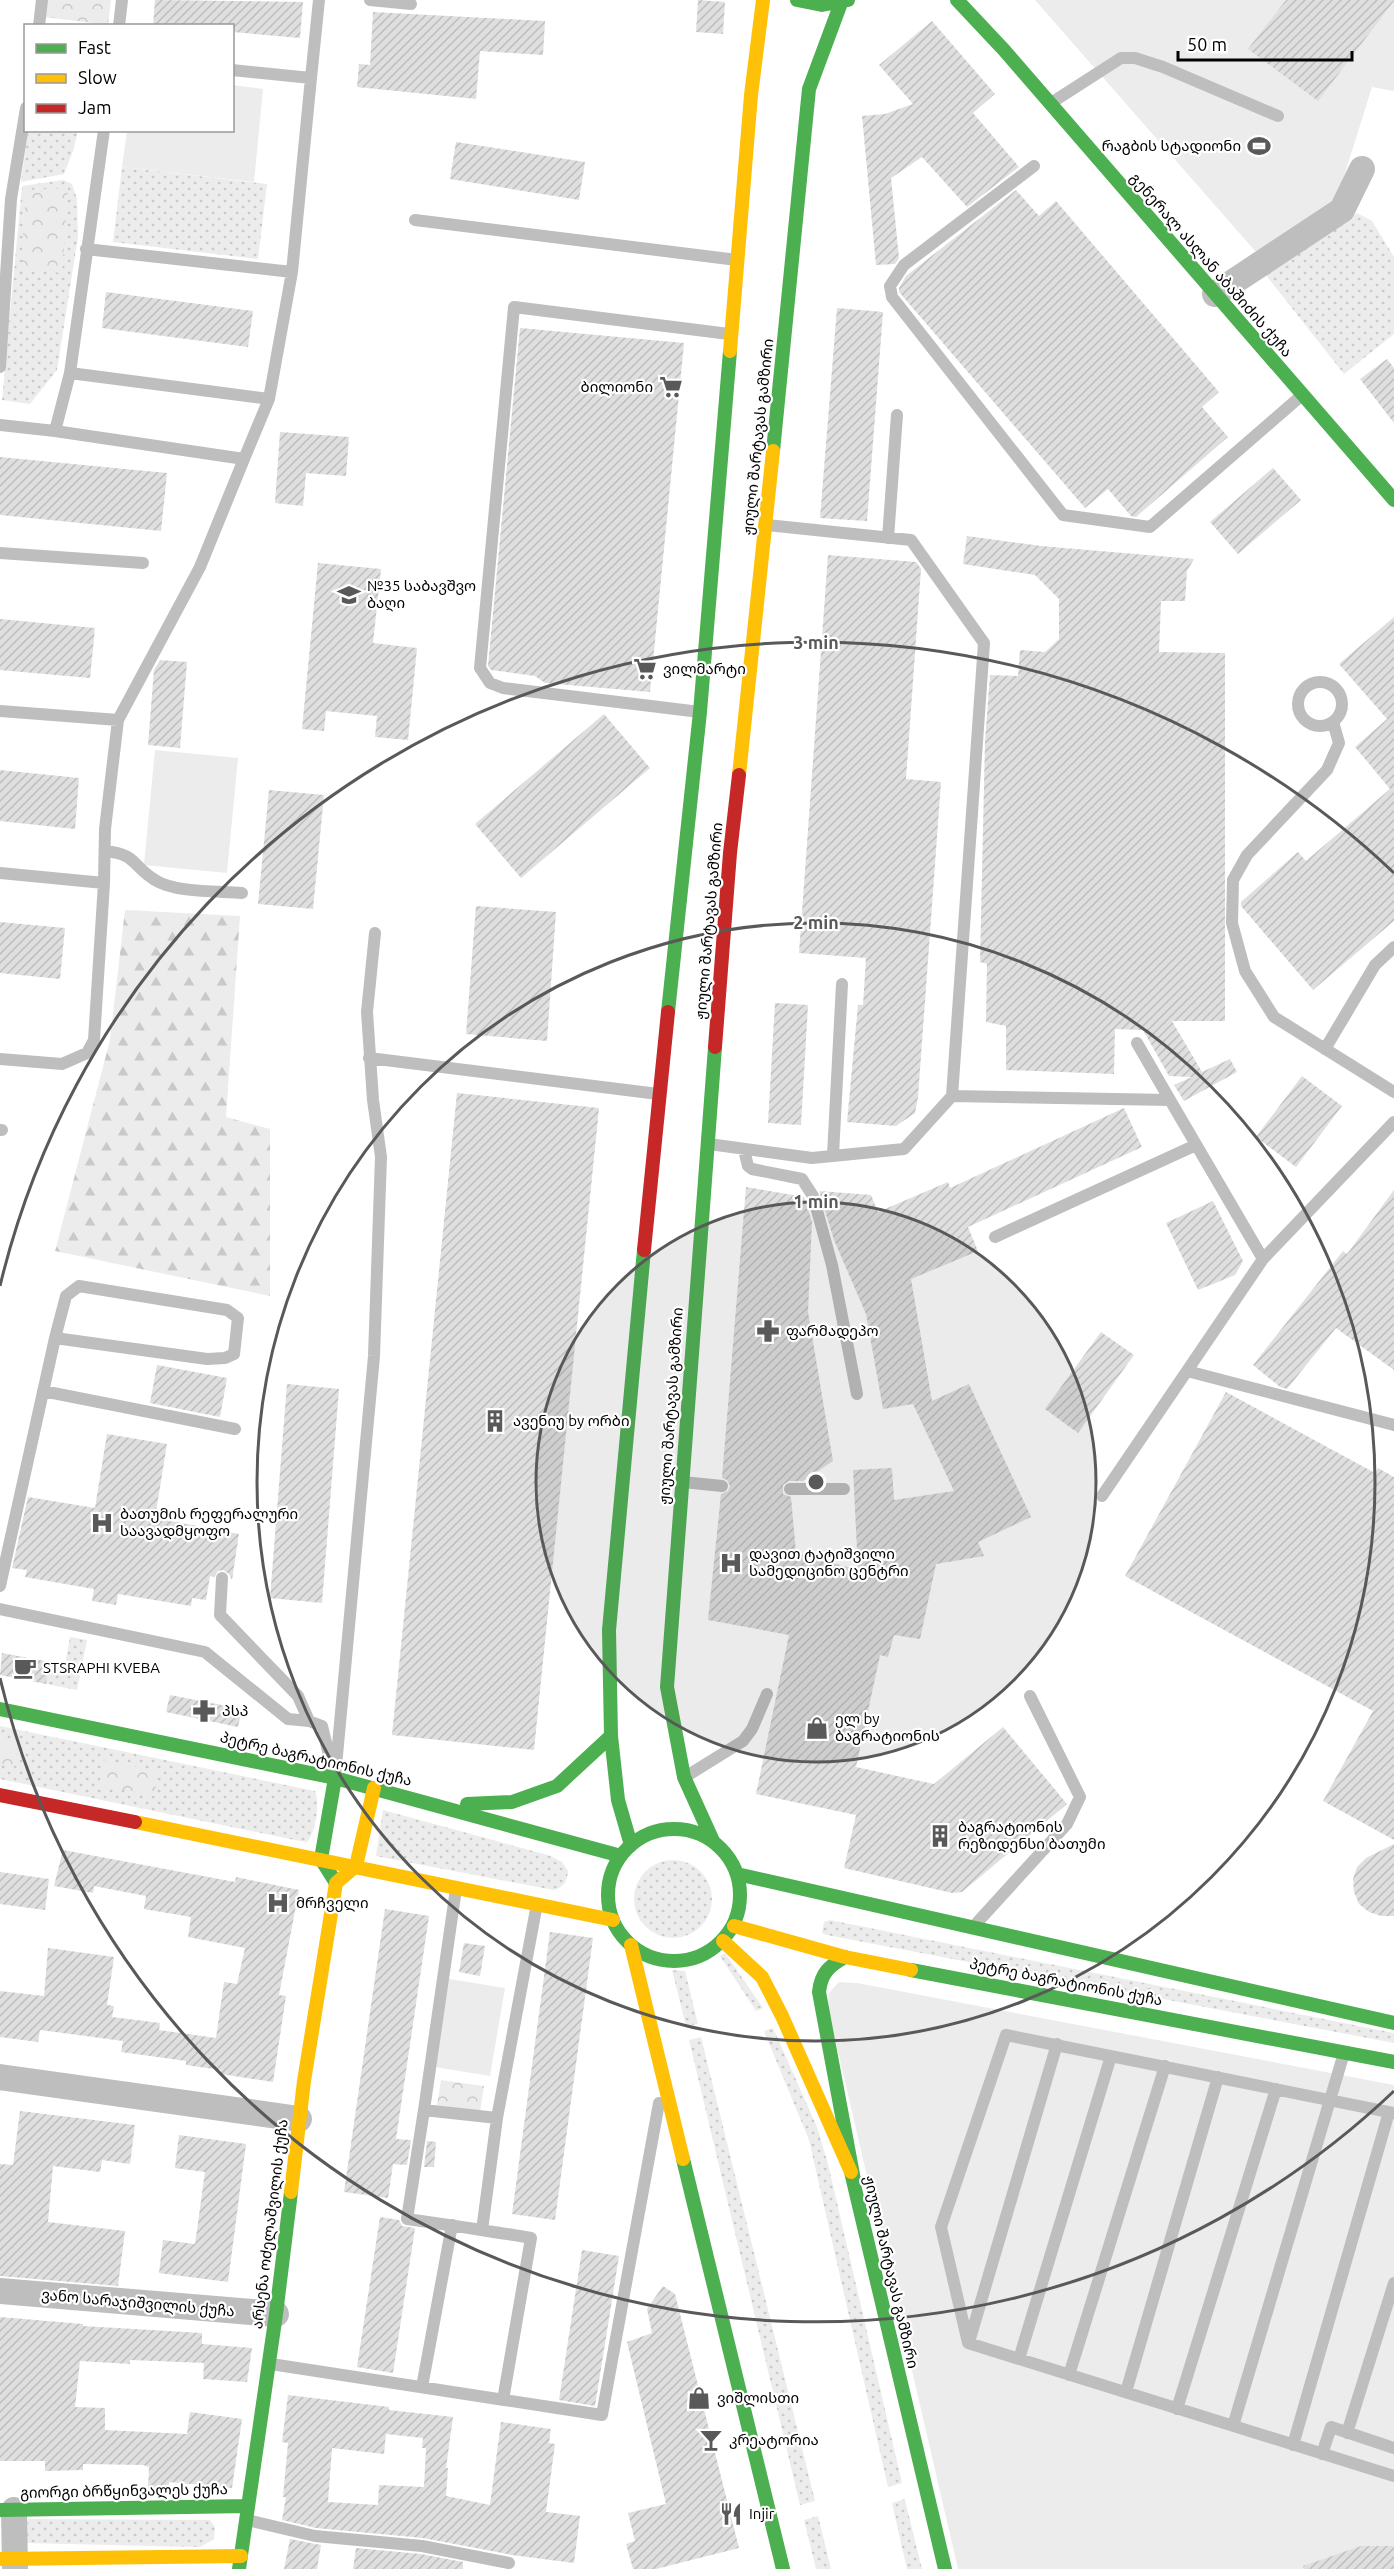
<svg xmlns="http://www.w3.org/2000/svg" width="1394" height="2569" viewBox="0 0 1394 2569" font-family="Ubuntu,'Noto Sans Georgian',sans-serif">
	<defs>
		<pattern id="grass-dots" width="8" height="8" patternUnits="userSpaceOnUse" patternTransform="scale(1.5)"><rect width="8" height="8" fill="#ececec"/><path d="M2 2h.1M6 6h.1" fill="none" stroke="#c9c9c9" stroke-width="1.8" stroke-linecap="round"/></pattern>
		<pattern id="forest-firs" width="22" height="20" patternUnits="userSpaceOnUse" patternTransform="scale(1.5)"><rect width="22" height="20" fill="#ececec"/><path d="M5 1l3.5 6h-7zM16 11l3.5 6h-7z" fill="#c9c9c9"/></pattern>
		<pattern id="park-crowns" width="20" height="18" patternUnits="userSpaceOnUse" patternTransform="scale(1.5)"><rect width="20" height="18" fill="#ececec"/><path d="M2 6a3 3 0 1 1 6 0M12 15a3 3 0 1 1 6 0" fill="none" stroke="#c9c9c9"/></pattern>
		<pattern id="building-hatch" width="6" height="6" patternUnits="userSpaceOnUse" patternTransform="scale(1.5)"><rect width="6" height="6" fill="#dfdfdf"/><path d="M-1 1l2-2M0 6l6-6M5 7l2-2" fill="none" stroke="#bebebe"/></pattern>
	</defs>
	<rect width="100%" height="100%" fill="#fff"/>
	<!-- grass -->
	<path fill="url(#grass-dots)" d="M28 131H78L73 151 64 174 21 182Z
		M122 167 267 184 258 259 113 242Z
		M63 180 72 184 77 199 78 237 57 370 30 404 2 400 22 186Z
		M1357 213 1372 221 1394 257V334L1344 374 1265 274Z
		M70 1637 87 1640 77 1690 46 1684 50 1662 65 1665Z
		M0 1726 315 1791C320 1803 316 1832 307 1842L300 1841 0 1779Z
		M383 1810 551 1856 562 1862 568 1871C567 1881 565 1887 553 1890L376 1856Z
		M634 1899a39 39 0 1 1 78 0a39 39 0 1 1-78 0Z
		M830 1920 1394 2033V2043L827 1935 822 1933 824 1922Z
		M725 1953 763 2008 756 2011 720 1956Z
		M672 1970 685 1971 698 2024 686 2026Z
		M773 2028 817 2127 828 2164 902 2483 888 2487 809 2140 764 2031Z
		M701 2037 815 2501 800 2505 689 2040Z
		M905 2499V2500L922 2569H907L892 2503Z
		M818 2516 831 2569H816L804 2520Z
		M28 2519 210 2520 215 2527 214 2539 200 2547 24 2543Z"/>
	<!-- forest -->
	<path fill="url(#forest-firs)" d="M125 910 240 916 226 1117 270 1129V1296L55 1251 110 1040Z"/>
	<!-- park -->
	<path fill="url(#park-crowns)" d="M47 0H111L108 25 45 17Z
		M68 188 62 273 21 269 26 190Z
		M0 1738 19 1742 14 1766 0 1763Z
		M104 1760 159 1771 154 1796 99 1785Z
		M441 2080 484 2086 480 2112 437 2105Z"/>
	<!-- pitch -->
	<path fill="#ececec" d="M1035 0H1394V91L1372 87 1336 202 1256 252Z
		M233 85 263 89 254 182 122 167 127 131 232 130Z
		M155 750 238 758 227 873 144 865Z
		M449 1979 505 1988 490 2076 435 2067Z
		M839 1982 857 1983 1394 2085V2569H958L828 2008 829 1993Z"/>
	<!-- building -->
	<path fill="url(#building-hatch)" fill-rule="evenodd" d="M155 0 303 2 300 38 232 32V26H153Z
		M698 0 725 2 723 34 696 32Z
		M1286 0H1394V1L1318 101 1248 49Z
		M373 12 545 21 543 55 480 51 476 99 357 87 359 64 370 65Z
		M932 21 995 94 973 113 1019 167 967 207 922 157 891 178 899 258 895 264 876 265 862 116 885 114 913 104 879 65Z
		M456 142 585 162 579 200 450 179Z
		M1016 190 1039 216 1056 201 1219 392 1202 407 1228 437 1136 517 1131 516 1108 489 1085 508 899 292V288L906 276Z
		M106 292 253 311 248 347 102 328Z
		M837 308 883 312 867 521 820 518Z
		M520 328 684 343 650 692 545 683 535 676 491 670 488 666Z
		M1387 359 1394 368V423L1360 379Z
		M280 432 349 437 346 476 306 473 303 506 275 503Z
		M0 457 167 473 161 531 0 515Z
		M1273 468 1301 500 1238 554 1210 522Z
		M967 536 1041 546 1194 559 1187 571 1185 601H1161L1159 652 1225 653V1021H1172L1202 1072 1230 1059 1237 1072 1184 1101 1174 1085 1192 1077 1169 1076 1143 1030 1115 1029 1114 1074 1006 1070V1026L986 1022 987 964 980 962 985 742 990 675 1018 676 1020 650 1045 652 1059 639V599L1035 575 963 564Z
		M828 555 916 562 921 569 906 779 941 782 918 1097 915 1113 896 1126 847 1122 858 1005H863L866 958 799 953Z
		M318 563 381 569 373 643 417 648 408 740 375 737 377 716 326 711 324 731 302 729Z
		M1394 617V921L1313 990 1241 906V902L1298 852 1306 861 1390 789 1355 747 1387 719 1339 664Z
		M0 619 95 628 90 678 0 670Z
		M160 660 187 662 180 748 148 745 154 670Z
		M604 714 650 768 521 878 475 824Z
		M0 770 79 778 75 829 0 821Z
		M269 790 324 795 313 909 258 904Z
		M476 906 556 912 547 1041 466 1034Z
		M0 922 65 928 60 979 0 973Z
		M775 1003 808 1005 801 1125 768 1123Z
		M1302 1076 1342 1106 1296 1167 1256 1137Z
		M457 1093 599 1108 534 1750 392 1735Z
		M1124 1108 1142 1147 968 1227 978 1251 911 1279 932 1401 969 1384 1031 1517 978 1542 984 1556 936 1564 920 1639 894 1635 888 1657 880 1655 856 1767 934 1784 1003 1727 1067 1804 962 1892 952 1893 844 1868 856 1815 756 1794 789 1635 708 1620 721 1494 728 1491 730 1486 727 1480 722 1478 746 1187 804 1197 812 1222 808 1312 833 1461 803 1481H789L783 1485V1494L791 1497 796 1553 858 1570 853 1470 892 1468 894 1500 954 1491 913 1404 883 1409 866 1314 834 1240 819 1191 871 1195 878 1212 948 1182 950 1188Z
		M1394 1190V1370L1336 1328 1287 1389 1280 1387 1253 1365 1343 1251 1347 1254Z
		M1213 1201 1243 1261 1235 1275 1198 1290 1166 1223Z
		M1101 1332 1134 1355 1078 1433 1045 1409Z
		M157 1365 227 1378 220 1417 150 1403Z
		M287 1384 339 1389 322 1603 270 1598Z
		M1226 1392 1375 1473 1378 1468 1394 1477V1840L1323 1801 1373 1711 1125 1576Z
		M107 1434 167 1444 155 1518 239 1534 232 1580 229 1574 223 1570 218 1571 214 1577 210 1576 206 1600 192 1598 191 1606 118 1594 116 1605 92 1601 94 1589 25 1577 27 1570 12 1568 28 1497 95 1508Z
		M2 1653 50 1662 46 1684 0 1675Z
		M170 1695 242 1709 238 1727 166 1712Z
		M1394 1844V1916H1381L1369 1912 1359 1904 1354 1892 1353 1879 1357 1867 1366 1858Z
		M63 1850 235 1882 236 1877 299 1890 279 1995 286 1996 273 2082 221 2074V2070L186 2065V2061L121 2052 123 2041 40 2030 38 2042 0 2037V1991L44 1996 48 1948 114 1957 107 2005 114 2006 112 2017 160 2023 159 2030 216 2038 224 1982 237 1984 245 1948 188 1937 191 1917 144 1909 146 1896 94 1886 93 1893 54 1886Z
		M0 1872 49 1879 45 1910 0 1904Z
		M385 1909 429 1916 396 2139 411 2140 407 2165 393 2164 388 2198 344 2192Z
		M550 1932 593 1938 555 2220 512 2214Z
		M464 1943 485 1946 480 1976 459 1972Z
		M20 2111 135 2125 130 2164 102 2160 100 2172 53 2166 48 2222 125 2231 118 2286 0 2276V2164L13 2165Z
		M179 2135 246 2144 228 2282 159 2273 163 2240 195 2244 205 2172 175 2168Z
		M427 2141 436 2142 434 2167H424Z
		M380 2217 399 2220 402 2226 415 2228 393 2373 357 2367Z
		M582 2250 619 2256 595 2406 559 2400Z
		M663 2286 675 2294 739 2548 656 2569H633L626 2544 635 2541 628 2513 666 2504 627 2342 652 2333 647 2309Z
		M0 2317 83 2324V2326L202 2333V2344L252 2348 247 2382 203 2379 204 2363 130 2360V2364L80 2361 75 2407 105 2408V2430L187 2434 190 2412 242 2419 232 2488 169 2482V2489L148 2488 149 2467 143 2465 83 2464V2470L45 2471V2461H0Z
		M288 2395 389 2407V2410L453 2417 446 2468H448L446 2496 490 2505 501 2422 551 2429 549 2443 555 2444 546 2512 580 2516 574 2563 512 2555 423 2538 316 2528 282 2520 286 2497H283L288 2443 282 2442ZM386 2434 423 2438 422 2448H426L424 2487 379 2485 378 2505 328 2502 332 2448 384 2454Z
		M290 2539 321 2545 317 2569H284Z
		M1361 2546H1394V2569H1304L1303 2566Z
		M356 2548 421 2554 463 2562V2569H353Z"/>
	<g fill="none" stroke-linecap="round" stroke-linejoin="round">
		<!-- lane -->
		<path stroke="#bebebe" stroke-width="12" d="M370 0 411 4
			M39 26 42 0
			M119 26 122 0
			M311 78 319 0
			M1051 103 1121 58H1135L1163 67 1278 116
			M1034 166 904 265 890 286 892 297 1063 515 1150 527 1301 396
			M415 220 737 260
			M86 249 292 272 311 78 232 70
			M0 367 11 199 26 108
			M70 373 269 399 292 272
			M0 425 55 431 244 459 200 567 118 720 105 829 104 883 94 1040 87 1053 62 1064 0 1059
			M55 431 70 373 104 130
			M244 459 269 399
			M888 538 897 415
			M0 553 143 563
			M1298 704a22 22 0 1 1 44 0a22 22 0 1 1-44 0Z
			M0 711 118 720
			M700 712 503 688 490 683 480 668 514 307 729 334
			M1333 722 1339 743 1327 770 1247 855 1233 880 1232 923 1245 971 1274 1017 1394 1092
			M105 851C137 854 132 866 155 880 175 893 219 891 242 893
			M0 873 104 883
			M1137 1043 1170 1100
			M1325 1049 1375 965 1394 947
			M369 1058 658 1094
			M952 1096 1170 1100 1263 1259
			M0 1130H2
			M709 1144 812 1158 904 1149 952 1096 984 643 911 540 767 525
			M744 1150 748 1166 752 1169 802 1179 813 1196 832 1265 857 1394
			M833 1155 842 984
			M995 1237 1196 1145
			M1187 1371 1394 1425
			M43 1391 235 1429
			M683 1482 722 1486
			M790 1489H844
			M1102 1496 1263 1259 1394 1122
			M222 1578 220 1615 298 1696 309 1721
			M0 1586 55 1338 66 1296 79 1286 227 1310 238 1318 234 1354 225 1358 207 1359 55 1338
			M0 1609 205 1652 288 1719 309 1721 322 1726 332 1768
			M335 1777 374 1356 381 1157 373 1100 367 1012 375 933
			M685 1777 743 1741 752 1729 767 1694
			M974 1926 1067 1824 1080 1797 1030 1696
			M424 2110 456 1889
			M1394 2113 1006 2035 941 2227 968 2343 1394 2476
			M497 2118 537 1904
			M482 2230 497 2118 424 2110 407 2219C449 2225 490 2231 531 2238L503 2400
			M969 2342 1057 2044
			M1019 2359 1111 2056
			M271 2364 602 2415 659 2103
			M1069 2375 1165 2066
			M422 2387 452 2225
			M1126 2392 1218 2077
			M1177 2409 1276 2089
			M1233 2426 1344 2053
			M1347 2433 1394 2283
			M1293 2445 1389 2112
			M1322 2454 1331 2427 1394 2448
			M247 2520 315 2536 422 2546 509 2563"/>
		<!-- street -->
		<path stroke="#bebebe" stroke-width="26" d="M1215 294 1342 210 1362 169
			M0 2077 299 2119
			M0 2291 276 2314
			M14 2510 15 2569"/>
		<!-- fast -->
		<path stroke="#4caf50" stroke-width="14" d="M797 0 822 5 848 0
			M957 0 1004 50 1394 500
			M773 451 809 89 841 3
			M668 1012 700 712 730 351
			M0 1709 335 1778 621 1856
			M335 1778 321 1859 336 1883
			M467 1804 512 1802 557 1786 611 1736
			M608 1895a66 66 0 1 1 132 0a66 66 0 1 1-132 0Z
			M713 1841 684 1777 667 1687 715 1047
			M631 1845 618 1800 611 1736 609 1630 644 1250
			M737 1874 1394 2023
			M845 1957C829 1966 821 1973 819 1992L854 2180
			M911 1970 1394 2062
			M683 2159 783 2569
			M851 2172 945 2569
			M0 2510 248 2506
			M239 2569 276 2314 291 2192"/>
		<!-- slow -->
		<path stroke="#ffc107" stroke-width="14" d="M730 351 751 95 763 0
			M739 775 773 451
			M135 1822 613 1920
			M734 1926 845 1957 911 1970
			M723 1941 762 1977 782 2016 851 2172
			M631 1945 683 2159
			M291 2192 304 2081 336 1883 356 1866 374 1788
			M0 2559 241 2556"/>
		<!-- jam -->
		<path stroke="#c62828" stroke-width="14" d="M715 1047 730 853 739 775
			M644 1250 668 1012
			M0 1795 135 1822"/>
	</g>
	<!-- distance rings -->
	<circle cx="816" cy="1482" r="280" fill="#595959" fill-opacity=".12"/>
	<g fill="none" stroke="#595959" stroke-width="3">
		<circle cx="816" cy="1482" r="280"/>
		<circle cx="816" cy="1482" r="559"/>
		<path d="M1394 2091A839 839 0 0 1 0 1678M0 1286A839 839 0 0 1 1394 873"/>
	</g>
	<!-- icons -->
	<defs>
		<g id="stadium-bare" transform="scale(1.8)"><path d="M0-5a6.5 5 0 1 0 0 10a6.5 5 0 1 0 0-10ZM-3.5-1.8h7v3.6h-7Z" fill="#595959" stroke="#fff" stroke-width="2.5" paint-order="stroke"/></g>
		<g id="supermarket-bare" transform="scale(1.8)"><path d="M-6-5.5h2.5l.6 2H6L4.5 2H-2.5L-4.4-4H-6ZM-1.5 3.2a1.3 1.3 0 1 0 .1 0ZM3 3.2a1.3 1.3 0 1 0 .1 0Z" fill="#595959" stroke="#fff" stroke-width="2.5" paint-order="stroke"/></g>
		<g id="school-bare" transform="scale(1.8)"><path d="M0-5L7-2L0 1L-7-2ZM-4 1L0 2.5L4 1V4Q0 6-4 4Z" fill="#595959" stroke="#fff" stroke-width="2.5" paint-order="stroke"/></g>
		<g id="pharmacy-bare" transform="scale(1.8)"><path d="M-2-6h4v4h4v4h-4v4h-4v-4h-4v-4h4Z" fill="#595959" stroke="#fff" stroke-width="2.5" paint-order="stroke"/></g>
		<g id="building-bare" transform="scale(1.8)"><path d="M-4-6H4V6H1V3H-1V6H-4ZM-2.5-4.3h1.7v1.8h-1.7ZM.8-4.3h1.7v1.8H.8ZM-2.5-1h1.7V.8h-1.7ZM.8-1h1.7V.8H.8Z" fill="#595959" stroke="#fff" stroke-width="2.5" paint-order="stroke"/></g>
		<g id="hospital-bare" transform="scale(1.8)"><path d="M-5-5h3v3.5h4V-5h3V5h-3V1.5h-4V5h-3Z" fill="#595959" stroke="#fff" stroke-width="2.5" paint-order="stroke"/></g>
		<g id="cafe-bare" transform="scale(1.8)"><path d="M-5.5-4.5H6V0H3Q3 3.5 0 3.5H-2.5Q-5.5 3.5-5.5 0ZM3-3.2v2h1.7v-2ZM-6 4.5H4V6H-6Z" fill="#595959" stroke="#fff" stroke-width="2.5" paint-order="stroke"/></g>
		<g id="shop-bare" transform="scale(1.8)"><path d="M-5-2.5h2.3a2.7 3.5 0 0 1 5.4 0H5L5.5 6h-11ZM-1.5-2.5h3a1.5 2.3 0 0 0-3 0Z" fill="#595959" stroke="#fff" stroke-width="2.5" paint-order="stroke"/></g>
		<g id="bar-bare" transform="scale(1.8)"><path d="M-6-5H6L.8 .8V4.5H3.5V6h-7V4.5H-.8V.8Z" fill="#595959" stroke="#fff" stroke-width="2.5" paint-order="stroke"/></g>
		<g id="restaurant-bare" transform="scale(1.8)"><path d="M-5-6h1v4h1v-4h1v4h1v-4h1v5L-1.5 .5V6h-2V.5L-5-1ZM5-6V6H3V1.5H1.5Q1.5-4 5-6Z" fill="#595959" stroke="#fff" stroke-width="2.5" paint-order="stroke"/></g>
	</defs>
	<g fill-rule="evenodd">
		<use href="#stadium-bare" x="1259" y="146"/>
		<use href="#supermarket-bare" x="671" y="387"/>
		<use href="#school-bare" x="349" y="595"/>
		<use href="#supermarket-bare" x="645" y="669"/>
		<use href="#pharmacy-bare" x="768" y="1331"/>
		<use href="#building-bare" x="495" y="1421"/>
		<use href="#hospital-bare" x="102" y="1523"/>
		<use href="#hospital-bare" x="731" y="1563"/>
		<use href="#cafe-bare" x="25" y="1668"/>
		<use href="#pharmacy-bare" x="204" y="1711"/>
		<use href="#shop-bare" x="817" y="1728"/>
		<use href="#building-bare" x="940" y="1836"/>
		<use href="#hospital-bare" x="278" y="1903"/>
		<use href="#shop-bare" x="699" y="2398"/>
		<use href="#bar-bare" x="711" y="2440"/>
		<use href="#restaurant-bare" x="731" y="2514"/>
	</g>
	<g text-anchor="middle" stroke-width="4.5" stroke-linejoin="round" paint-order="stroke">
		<!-- poi labels -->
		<g font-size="15" fill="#000" stroke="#fff" text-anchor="start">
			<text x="1241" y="151" text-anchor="end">რაგბის სტადიონი</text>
			<text x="653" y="392" text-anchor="end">ბილიონი</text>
			<text x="367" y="591">№35 საბავშვო<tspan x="367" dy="17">ბაღი</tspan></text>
			<text x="663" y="674">ვილმარტი</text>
			<text x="786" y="1336">ფარმადეპო</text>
			<text x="513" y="1426">ავენიუ by ორბი</text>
			<text x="120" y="1519">ბათუმის რეფერალური<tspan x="120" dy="17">საავადმყოფო</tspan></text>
			<text x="749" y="1559">დავით ტატიშვილი<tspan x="749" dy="17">სამედიცინო ცენტრი</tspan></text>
			<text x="43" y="1673">STSRAPHI KVEBA</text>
			<text x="222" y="1716">პსპ</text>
			<text x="835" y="1724">ელ by<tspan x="835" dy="17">ბაგრატიონის</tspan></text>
			<text x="958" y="1832">ბაგრატიონის<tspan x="958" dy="17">რეზიდენსი ბათუმი</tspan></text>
			<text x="296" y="1908">მრჩველი</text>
			<text x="717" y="2403">ვიშლისთი</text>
			<text x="729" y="2445">კრეატორია</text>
			<text x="749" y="2519">Injir</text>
		</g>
		<!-- street labels -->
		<g font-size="15" fill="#000" stroke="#fff">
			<text transform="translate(1211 265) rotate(49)" y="5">გენერალ ასლან აბაშიძის ქუჩა</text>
			<text transform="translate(758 437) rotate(-84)" y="5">ჟიული შარტავას გამზირი</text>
			<text transform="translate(709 921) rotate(-85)" y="5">ჟიული შარტავას გამზირი</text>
			<text transform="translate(671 1406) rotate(-86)" y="5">ჟიული შარტავას გამზირი</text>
			<text transform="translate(316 1759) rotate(13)" y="5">პეტრე ბაგრატიონის ქუჩა</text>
			<text transform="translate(1066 1982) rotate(11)" y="5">პეტრე ბაგრატიონის ქუჩა</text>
			<text transform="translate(270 2224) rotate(-83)" y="5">არსენა ოძელაშვილის ქუჩა</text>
			<text transform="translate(891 2272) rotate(77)" y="5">ჟიული შარტავას გამზირი</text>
			<text transform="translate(138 2303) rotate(5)" y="5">ვანო სარაჯიშვილის ქუჩა</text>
			<text transform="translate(124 2491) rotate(-1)" y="5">გიორგი ბრწყინვალეს ქუჩა</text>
		</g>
	</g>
	<circle cx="816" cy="1482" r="9" fill="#595959" stroke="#fff" stroke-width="3"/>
	<g font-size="18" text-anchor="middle" font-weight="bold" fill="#595959" stroke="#fff" stroke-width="4.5" stroke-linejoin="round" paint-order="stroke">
		<text x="816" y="649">3 min</text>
		<text x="816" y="929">2 min</text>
		<text x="816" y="1208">1 min</text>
	</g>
	<!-- legend -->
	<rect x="24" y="24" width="210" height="108" fill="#ffffff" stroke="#999999" stroke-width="1.5"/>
	<rect x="36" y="44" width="30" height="9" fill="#4caf50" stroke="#999999" stroke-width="1.5"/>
	<text x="78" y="54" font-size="18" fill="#000000">Fast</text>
	<rect x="36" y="74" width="30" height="9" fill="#ffc107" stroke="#999999" stroke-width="1.5"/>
	<text x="78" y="84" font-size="18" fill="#000000">Slow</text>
	<rect x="36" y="104" width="30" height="9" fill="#c62828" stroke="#999999" stroke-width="1.5"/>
	<text x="78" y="114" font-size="18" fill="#000000">Jam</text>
	<!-- scale -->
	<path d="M1178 51v9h174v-9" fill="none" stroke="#000000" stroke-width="3"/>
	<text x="1187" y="51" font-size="18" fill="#000000" stroke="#ffffff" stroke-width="4.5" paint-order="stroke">50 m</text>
</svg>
